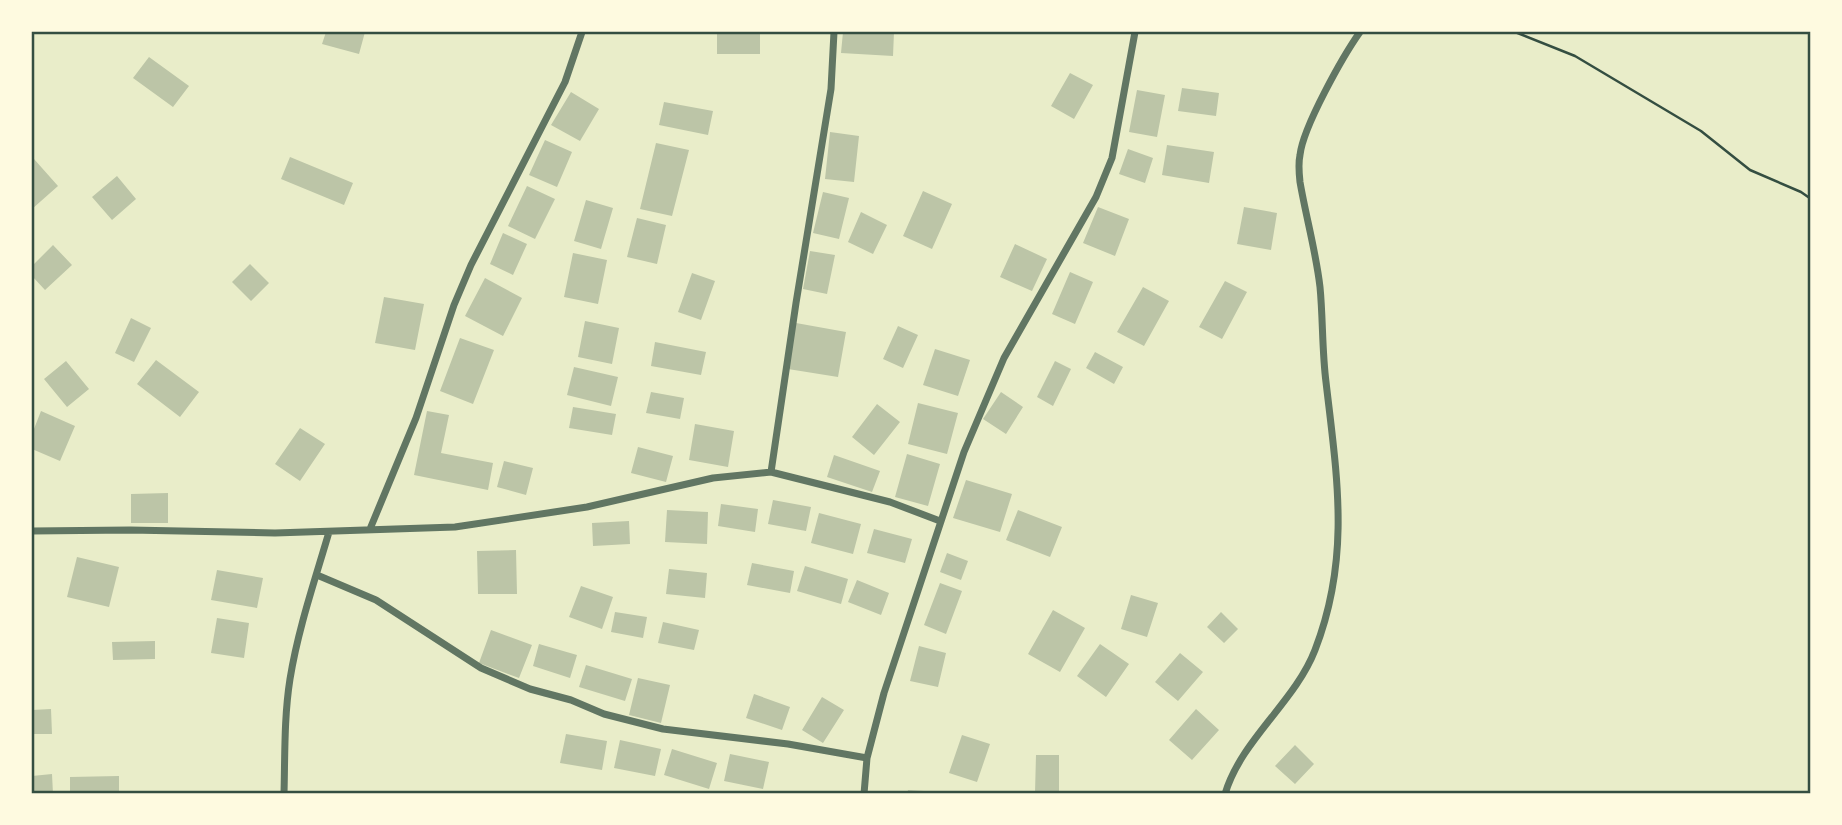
<svg xmlns="http://www.w3.org/2000/svg" width="1842" height="825" viewBox="0 0 1842 825" font-family="Rubik,sans-serif">
	<rect width="100%" height="100%" fill="#e9edc9"/>
	<!-- building -->
	<path fill="#bcc5a7" d="M326 32H365L359 54 322 44Z
		M717 32H760V54H717Z
		M843 32H894L893 56 841 53Z
		M149 57 189 86 173 107 133 78Z
		M1070 73 1093 85 1074 119 1051 106Z
		M1182 88 1219 93 1216 116 1178 111Z
		M1137 90 1165 95 1157 137 1129 132Z
		M571 92 599 109 580 141 551 125Z
		M664 102 713 111 708 135 659 125Z
		M830 132 859 136 854 182 825 179Z
		M545 140 572 152 557 187 529 175Z
		M656 143 689 150 672 216 640 209Z
		M1167 145 1214 152 1209 183 1162 175Z
		M1128 149 1153 158 1145 183 1119 174Z
		M290 157 353 183 344 205 281 179Z
		M34 159 58 186 32 209V161Z
		M117 176 136 199 112 220 92 197Z
		M527 186 555 199 535 239 508 226Z
		M923 191 952 204 932 249 903 236Z
		M823 192 849 198 839 239 813 233Z
		M586 200 613 208 601 249 574 241Z
		M1098 207 1129 219 1115 256 1083 243Z
		M1244 207 1277 213 1271 250 1237 244Z
		M861 212 887 225 873 254 848 242Z
		M637 218 666 225 657 264 627 257Z
		M503 233 527 244 513 275 490 264Z
		M1015 244 1047 259 1032 291 1000 277Z
		M53 245 72 265 45 290 32 276V266Z
		M810 251 835 255 827 294 803 289Z
		M573 253 607 260 598 304 564 297Z
		M250 264 269 283 251 301 232 282Z
		M1070 272 1093 282 1075 324 1052 314Z
		M692 273 715 281 701 320 678 312Z
		M485 278 522 298 503 336 465 316Z
		M1225 281 1247 292 1222 339 1199 327Z
		M1143 287 1169 301 1144 346 1117 332Z
		M384 297 424 304 415 350 375 343Z
		M131 318 151 328 134 362 115 353Z
		M585 321 619 328 612 364 578 357Z
		M796 323 846 332 838 377 788 369Z
		M898 326 918 335 903 368 883 359Z
		M460 338 494 350 473 404 440 391Z
		M655 342 706 352 701 375 651 366Z
		M935 349 970 360 958 396 923 385Z
		M1095 352 1123 367 1114 384 1086 368Z
		M156 360 199 392 180 417 137 384Z
		M66 361 89 389 67 407 44 379Z
		M1055 361 1071 369 1053 406 1037 397Z
		M574 367 618 377 611 406 567 395Z
		M651 392 684 398 680 419 646 413Z
		M1001 392 1023 407 1006 434 983 419Z
		M918 403 958 413 947 454 908 444Z
		M877 404 900 422 874 455 852 437Z
		M573 407 616 414 612 435 569 428Z
		M41 411 75 426 60 461 32 449V434Z
		M427 411 449 415 441 453 493 463 488 490 414 475Z
		M695 424 734 431 728 467 689 460Z
		M300 428 325 444 300 481 275 464Z
		M638 447 673 456 666 482 631 473Z
		M907 454 940 464 928 506 895 497Z
		M834 455 880 471 872 492 827 477Z
		M504 461 533 468 526 495 497 487Z
		M966 480 1012 494 1000 532 953 518Z
		M168 493V523H131V494Z
		M773 500 811 507 806 531 768 524Z
		M721 504 758 509 755 532 718 526Z
		M667 510 708 512 707 544 665 542Z
		M1018 510 1062 527 1050 557 1006 540Z
		M819 513 861 524 853 554 811 543Z
		M629 521 630 544 593 546 592 523Z
		M874 529 912 539 905 563 867 553Z
		M516 550 517 594H478L477 551Z
		M947 553 968 561 961 580 940 572Z
		M77 557 119 567 109 607 67 597Z
		M752 563 794 571 790 593 747 585Z
		M805 566 848 579 841 604 797 591Z
		M669 569 707 573 705 598 666 594Z
		M217 570 263 578 257 608 211 600Z
		M857 580 889 593 881 615 848 602Z
		M940 583 962 591 946 634 924 625Z
		M581 586 613 597 602 629 569 617Z
		M1131 595 1158 603 1147 637 1121 629Z
		M1053 610 1085 628 1060 672 1028 654Z
		M615 612 647 617 643 638 611 632Z
		M1221 612 1238 629 1224 643 1207 627Z
		M217 618 249 623 244 658 211 653Z
		M663 622 699 630 694 650 658 643Z
		M491 630 532 645 519 678 479 663Z
		M155 641V659L113 660 112 642Z
		M539 644 577 655 570 678 533 666Z
		M1100 644 1129 664 1106 697 1077 676Z
		M919 646 946 653 938 687 910 681Z
		M1180 653 1203 672 1178 701 1155 682Z
		M586 665 632 679 625 701 579 687Z
		M638 678 670 685 661 723 629 715Z
		M754 694 790 707 782 730 746 718Z
		M822 697 844 710 823 743 802 730Z
		M51 709 52 734H32V710Z
		M1196 709 1219 730 1192 760 1169 740Z
		M566 734 607 741 602 770 560 763Z
		M962 735 990 744 977 782 949 773Z
		M620 740 661 749 655 776 614 768Z
		M1295 745 1314 764 1295 784 1275 766Z
		M672 749 717 763 709 789 664 775Z
		M730 754 769 762 763 789 724 781Z
		M1036 755H1059V793H1035Z
		M52 774 53 794H32V776Z
		M119 776V794H70V777Z
		M908 790 924 791 923 794H907Z"/>
	<g fill="none" stroke-linecap="round" stroke-linejoin="round">
		<!-- path -->
		<path stroke="#344e41" stroke-width="2.5" d="M1515 32 1575 56 1701 131 1750 170 1801 192 1811 199"/>
		<!-- minor -->
		<path stroke="#617663" stroke-width="7" d="M771 472 796 303 831 89 834 32
			M370 529 416 418 454 305 471 265 565 82 582 32
			M32 531 130 530 275 533 455 527 587 507 713 478 771 472 890 502 940 521
			M317 575 376 600 481 668 530 689 571 700 604 714 663 729 788 744 867 758
			M284 794C285 755 284 717 290 679 298 629 315 580 329 532
			M864 794 867 758 884 693 964 452 1004 358 1096 197 1112 158 1135 32
			M1225 794C1241 740 1295 702 1315 650 1351 557 1337 477 1326 382 1322 351 1323 318 1320 287 1316 252 1306 217 1300 182 1299 173 1298 164 1300 155 1303 127 1343 56 1360 32"/>
	</g>
	<!-- border -->
	<rect width="1842" height="825" fill="none" stroke="#fefae0" stroke-width="66"/>
	<rect x="33" y="33" width="1776" height="759" fill="none" stroke="#344e41" stroke-width="2.5"/>
</svg>
